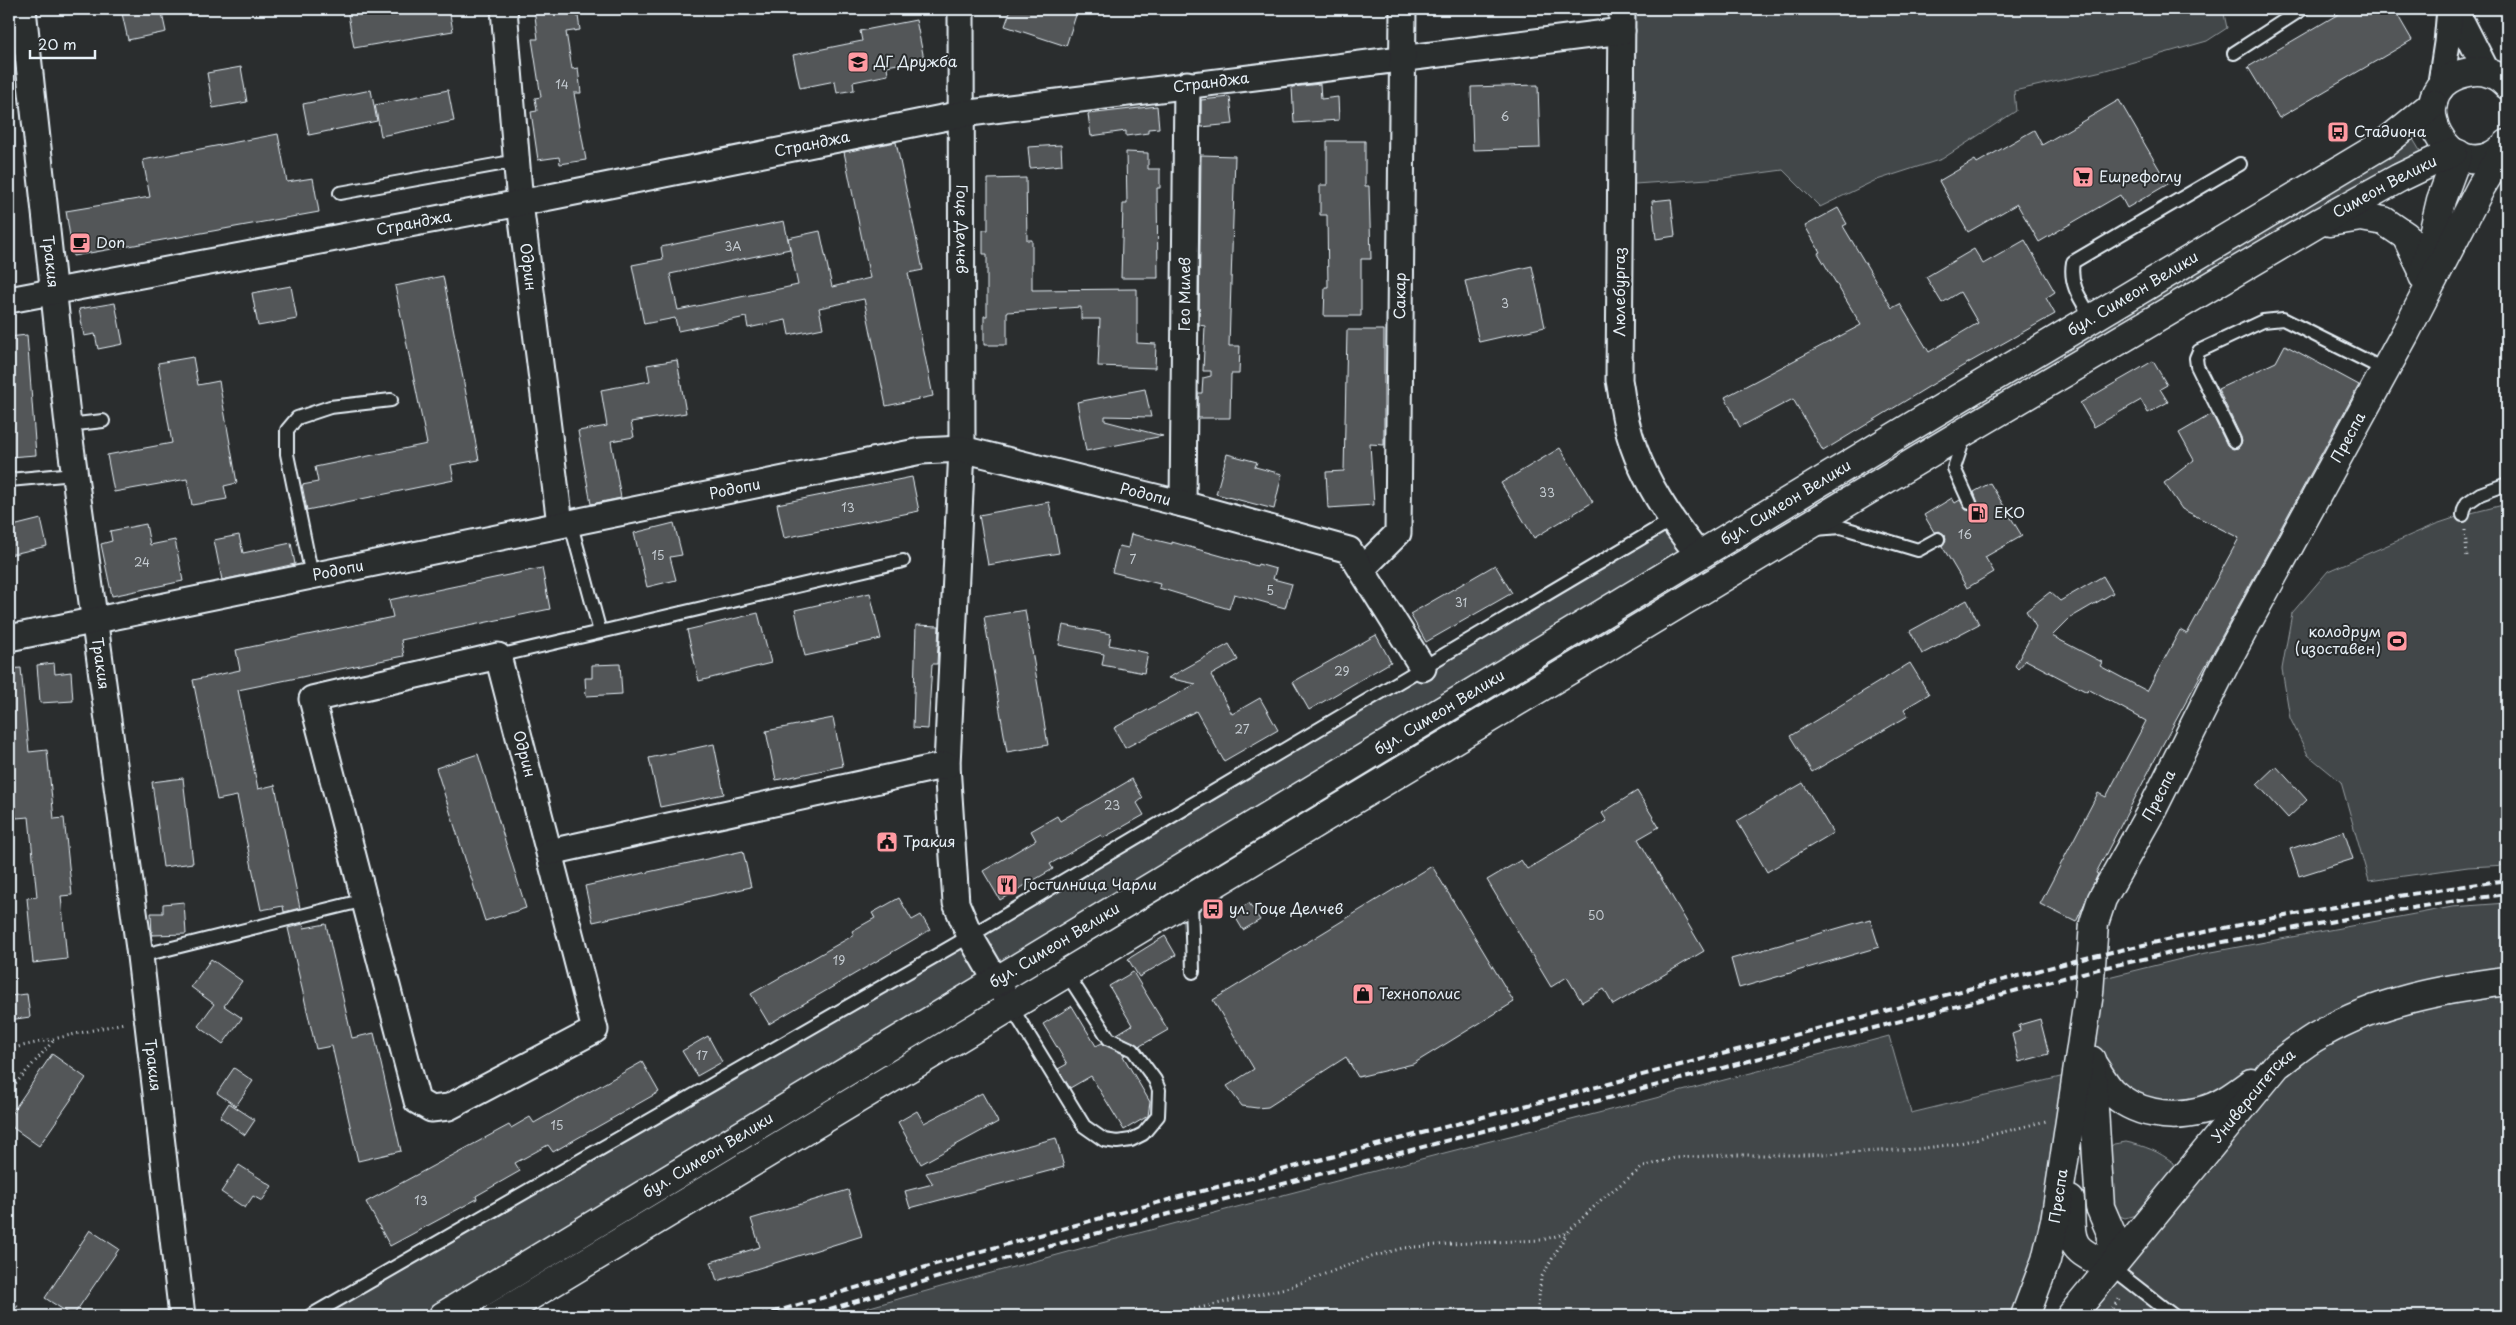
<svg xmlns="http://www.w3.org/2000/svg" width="2516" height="1325" viewBox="0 0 2516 1325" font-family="'Playpen Sans',sans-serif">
	<rect width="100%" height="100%" fill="#2a2d2e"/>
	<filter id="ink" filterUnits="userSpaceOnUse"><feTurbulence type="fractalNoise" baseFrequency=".02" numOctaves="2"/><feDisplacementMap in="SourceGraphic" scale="10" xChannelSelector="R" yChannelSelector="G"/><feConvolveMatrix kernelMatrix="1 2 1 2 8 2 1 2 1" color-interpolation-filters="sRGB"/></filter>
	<g filter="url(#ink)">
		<!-- green -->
		<path fill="#424648" stroke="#959ca0" d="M1622 9H2223L2227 28 2207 41 2102 71 2014 91 2016 111 1942 159 1874 181 1820 207 1783 170 1723 178 1620 185Z
			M2413 139 2422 154 1084 949 1078 941Z
			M2507 504V865L2468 867 2369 881 2341 782 2308 755 2290 718 2282 669 2292 613 2328 571 2436 524 2463 515Z
			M1670 521 1699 555 443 1316H310Z
			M2507 903V1316H2071L2275 1067 2170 1114 2078 1073 2021 1316H838C1186 1216 1539 1131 1889 1036L1911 1113 2077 1073 2088 982 2201 954 2452 907Z
			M2126 1142C2145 1146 2158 1151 2174 1163L2175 1176 2143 1213 2125 1218 2109 1212 2107 1149 2114 1144Z"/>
		<!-- building -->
		<path fill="#535759" stroke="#e8f1f8" d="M121 9H161L166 32 128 40Z
			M347 9H449L453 31 354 48Z
			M534 9H577L580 30 566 32 572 69 578 68 581 93H574L586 160 560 164 559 157 538 160 531 112 537 111 535 98 541 97 532 39H538Z
			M1011 9H1078L1066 46 1005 26Z
			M2347 9H2394L2412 40 2279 118 2248 67Z
			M916 20 924 59 887 66 888 75 853 82 854 90 837 93 835 81 800 88 793 55 862 41 860 31Z
			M241 67 247 102 213 108 207 73Z
			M1320 84 1321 99 1338 97 1339 120 1294 123 1292 87Z
			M1538 85 1540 148 1473 150 1471 87Z
			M371 90 377 121 309 135 303 104Z
			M448 90 454 121 381 136 375 105Z
			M1230 97 1233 124 1201 127V100Z
			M2119 100 2168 184 2127 208 2120 195 2039 242 2017 204 1968 232 1939 181 1975 160 1977 163 2034 130 2042 145Z
			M1157 106 1159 128 1148 129V133L1126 136V131L1091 136 1088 114Z
			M278 134 287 182 313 178 319 212 73 256 66 211 150 197 143 160Z
			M1327 141H1365V186H1369L1371 259H1361V316H1324L1325 287H1328L1327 215H1320V185H1327Z
			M896 142 923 270 908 273 933 396 886 406 864 299 819 308 823 328 789 335 786 320 748 328 746 317 678 331 675 318 644 324 632 265 663 259 661 247 784 221 790 249 670 274 678 310 798 285 788 238 820 231 832 287 870 278 844 152Z
			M1061 145 1062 165 1030 168 1028 147Z
			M1126 152 1148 153V169H1160V188H1157L1158 278H1121L1123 204H1127Z
			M1201 155 1235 156 1229 346H1240L1239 374H1231L1230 418H1198V393H1202L1203 378 1211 376V371H1203L1205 326 1199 325Z
			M1026 178 1027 240H1032V290L1137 289V343L1156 344 1155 368 1098 366 1100 319H1081V307L1007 312V345H984V316H987V254H983V230H988V179Z
			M1671 199 1675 236 1656 239 1652 201Z
			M1838 208 1847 224 1843 226 1892 308 1900 304 1929 352 1978 323 1960 292 1942 303 1926 277 1974 249 1983 264 2025 240 2055 292 2046 298 2055 314 1961 367 1823 451 1793 399 1740 427 1725 397 1861 325 1818 253 1820 252 1805 226Z
			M1532 266 1545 327 1479 342 1465 281Z
			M443 276 479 460 451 465 454 480 307 510 302 485 318 482 315 467 427 444 395 286Z
			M291 286 297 319 258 326 252 293Z
			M115 303 123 344 98 349 95 334 84 336 79 309Z
			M1347 330H1384V445L1370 444 1374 505 1328 508 1326 472 1344 471Z
			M27 335 36 455 9 457V337Z
			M2285 345 2359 385 2163 744 2096 873 2098 874 2076 922 2040 904 2098 793 2106 797 2146 721 2088 689 2087 692 2026 660 2018 669 2015 666 2036 627 2026 611 2050 592 2060 601 2103 576 2113 593 2070 618 2052 636 2102 662 2100 666 2147 691 2180 630 2187 634 2239 538 2182 509 2164 483 2194 460 2179 433 2212 414 2227 445 2233 449 2238 448 2242 442 2241 437 2218 389 2276 362Z
			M193 357 198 385 219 381 237 483 224 486 227 499 192 505 187 479 114 492 107 455 172 443 158 363Z
			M677 360 686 413 631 422 634 437 611 441 621 498 591 504 578 431 607 426 601 390 650 381 647 365Z
			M2153 361 2167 385 2160 389 2168 402 2148 413 2141 400 2094 427 2080 403Z
			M1145 389 1151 417 1105 416V421L1163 436 1086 451 1077 402Z
			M1560 448 1593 502 1534 538 1501 483Z
			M1227 454 1257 462 1255 467 1282 474 1274 509 1216 494Z
			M912 477 919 511 784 538 777 504Z
			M1990 483 2022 536 1985 557 1994 572 1967 588 1942 546 1946 540 1945 535 1939 531 1934 532 1924 515 1952 498 1955 503 1960 500 1966 510H1974L1978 503 1974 492Z
			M1049 502 1059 553 988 565 979 515Z
			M41 519 47 546 9 555V527Z
			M674 523 682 555 670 557 676 580 647 587 634 533Z
			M146 524 150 545 175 540 183 581 112 596 101 544 112 541 110 531Z
			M1131 534 1172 544V542L1257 566 1258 564 1276 569 1273 579 1292 584 1285 608 1234 594 1229 609 1159 588 1160 584 1112 572 1119 546 1128 548Z
			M239 535 243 553 291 543 295 564 222 580 214 540Z
			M1495 565 1512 593 1426 642 1410 614Z
			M542 568 550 609 401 640 404 656 238 690 258 789 275 785 300 908 284 912 283 906 261 910 237 796 217 800 193 680 240 670 236 650 393 617 389 600Z
			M870 593 881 639 805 656 795 610Z
			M1967 600 1979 624 1922 654 1910 631Z
			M1025 610 1048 745 1007 752 984 617Z
			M758 613 771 663 699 681 687 630Z
			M916 625 939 626 937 664H932L928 729 913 728Z
			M1063 625 1111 634 1109 645 1148 653 1144 673 1102 665 1104 654 1059 645Z
			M1376 635 1391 662 1309 710 1293 682Z
			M1229 644 1238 660 1211 675 1232 714 1260 698 1278 730 1224 761 1196 711 1125 748 1114 728 1196 684 1168 678Z
			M54 663 55 674 71 672 73 701 40 703 37 665Z
			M1910 663 1929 694 1904 709 1908 716 1812 772 1790 736Z
			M620 664 622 694 586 696 585 678H592V665Z
			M21 668 29 752 47 750 54 819 64 818 72 895 61 896 67 959 33 963 27 898 37 897 29 817 16 818 9 751V669Z
			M833 718 843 766 776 780 766 731Z
			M714 744 724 794 660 807 649 758Z
			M478 754 526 908 485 921 436 768Z
			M2276 766 2307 800 2288 818 2257 784Z
			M183 778 193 863 163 867 152 782Z
			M1132 779 1143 798 1137 803 1144 815 1103 838 1101 835 1050 864 1053 869 1000 900 983 871 1036 840 1031 831 1057 816 1060 821Z
			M1803 783 1833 833 1767 872 1737 821Z
			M1637 791 1659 827 1638 839 1704 951 1613 1005 1604 989 1582 1002 1567 977 1551 987 1487 880 1521 860 1527 869 1607 821 1602 813Z
			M2344 831 2353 859 2299 876 2290 849Z
			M743 851 751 887 593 922 585 886Z
			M1432 866 1514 1002 1413 1064 1358 1077 1346 1057 1268 1107 1257 1108 1242 1106 1227 1086 1254 1069 1213 1000Z
			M899 898 912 920 921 915 930 930 769 1024 751 994 854 935 852 931 875 918 872 913Z
			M184 902 186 934 152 935 151 913H163V904Z
			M1249 903 1260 920 1243 930 1233 913Z
			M1870 919 1879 947 1739 988 1731 959Z
			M303 924 304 928 326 924 352 1038 374 1033 401 1151 358 1161 332 1046 316 1049 288 928Z
			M1165 936 1176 955 1139 977 1128 959Z
			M211 959 242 981 224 1006 242 1018 223 1044 198 1026 214 1004 191 987Z
			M1133 972 1168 1030 1140 1046 1117 1034 1132 1025 1109 986Z
			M27 994 30 1017 9 1020V996Z
			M1072 1006 1096 1046 1102 1043 1125 1055 1123 1056 1150 1102 1148 1116 1124 1130 1091 1076 1070 1088 1058 1069 1067 1064 1043 1024Z
			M2040 1019 2049 1054 2019 1062 2012 1034 2020 1031 2019 1025Z
			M708 1036 722 1062 697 1076 682 1051Z
			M52 1054 86 1078 39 1146 9 1125V1117Z
			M642 1062 659 1092 553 1152 548 1145 515 1163 520 1171 476 1196 477 1199 390 1246 366 1202 509 1125 511 1128 530 1117 534 1123Z
			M234 1068 253 1081 236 1106 217 1093Z
			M982 1093 998 1122 921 1164 898 1122 917 1111 924 1123Z
			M229 1103 255 1120 245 1135 220 1117Z
			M1056 1138 1064 1167 910 1208 905 1191 933 1184 926 1173Z
			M239 1165 272 1186 262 1201 253 1196 245 1208 221 1192Z
			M848 1190 862 1236 717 1281 711 1262 760 1247 751 1219Z
			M90 1230 119 1249 73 1316 45 1298Z"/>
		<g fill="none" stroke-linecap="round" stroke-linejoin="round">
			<!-- lane casing -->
			<g stroke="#e8f1f8" stroke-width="16">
				<path id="lane" d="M2234 53 2302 9
					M340 193 517 161
					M2092 318C2081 300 2069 285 2073 262L2240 164
					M68 425 103 421
					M1965 435 1954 468 1970 503
					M2234 441 2197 366 2196 358 2199 351 2263 321 2283 319 2385 370
					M9 480 74 474
					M2463 515 2464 509 2467 503 2480 494 2507 484
					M570 521 600 632
					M1815 529 1841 527 1918 550 1938 539
					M312 576 287 454V430L297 418 330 407 391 400
					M498 656 903 561
					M1191 899 1193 972
					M140 956 365 900
					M1012 1008 1084 1126 1104 1140 1117 1142 1131 1140 1143 1134 1158 1116 1159 1090 1155 1080 1133 1050 1109 1039 1067 974
					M2111 1267 2174 1316
					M310 1316 970 936 1670 521"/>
			</g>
			<!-- street casing -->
			<g stroke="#e8f1f8" stroke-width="29">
				<g id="street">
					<path id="s1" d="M23 9 68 425 140 956 182 1316"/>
					<path id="s2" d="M504 9 520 203 560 524"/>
					<path id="s3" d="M961 9 962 449 947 765 956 903 970 936 1012 1008"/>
					<path d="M1622 9 1619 380C1622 395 1623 411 1627 425 1639 474 1668 518 1699 555"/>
					<path d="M2455 9 2487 72"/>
					<path d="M2440 89 2447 43 2450 9"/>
					<path id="s4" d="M9 300 520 203 962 114 1622 31"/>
					<path id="s5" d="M1183 504 1187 84"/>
					<path id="s6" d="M1362 569 1398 533 1403 9"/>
					<path id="s7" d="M9 638 921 451 962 449 1183 504 1349 550 1423 668"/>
					<path d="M498 656 595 1030 449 1107 431 1109 417 1101 312 699Z"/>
					<path d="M550 852 947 765"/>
				</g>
			</g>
			<!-- secondary casing -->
			<g stroke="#e8f1f8" stroke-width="31">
				<g id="secondary">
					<path d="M2507 85C2498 74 2483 69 2469 72 2391 86 2452 200 2507 144"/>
					<path d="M2329 222 2361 217 2384 221 2406 236 2424 273"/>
					<path d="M2423 276 2441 200 2458 154"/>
					<path d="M2091 1062C2098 1072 2104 1083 2111 1091 2134 1114 2171 1119 2201 1111 2219 1107 2236 1094 2251 1083"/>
					<path d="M2070 1200C2071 1245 2068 1248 2111 1267L2112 1235 2100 1207 2091 1060"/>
					<path id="s8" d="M443 1316 1934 413 2385 143 2433 104"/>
					<path id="s9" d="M497 1316 1966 431 2318 223 2399 178 2453 152"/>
					<path id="s10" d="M2025 1316 2046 1260 2055 1221 2089 993 2094 923 2102 899 2152 810 2227 660 2406 332 2481 187 2506 146"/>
					<path id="s11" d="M2071 1316 2277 1065C2291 1055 2305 1042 2321 1034 2377 1001 2443 989 2507 981"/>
				</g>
			</g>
			<!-- path -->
			<path stroke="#e8f1f8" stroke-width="3" stroke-dasharray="1 4" stroke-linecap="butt" d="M2465 530 2467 557
				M9 1049 124 1023
				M9 1091 55 1039
				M9 1300 28 1316
				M1165 1316 1290 1287 1365 1259 1403 1248 1448 1244 1542 1240 1567 1233 1603 1198 1643 1167 1674 1158 1726 1155H1806L1917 1149 1956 1144 2046 1121
				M1537 1316 1541 1278 1567 1233
				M2106 1316 2121 1297"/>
			<!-- lane -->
			<use href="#lane" stroke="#2a2d2e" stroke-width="12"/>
			<!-- street -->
			<use href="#street" stroke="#2a2d2e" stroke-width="25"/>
			<!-- secondary -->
			<use href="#secondary" stroke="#2a2d2e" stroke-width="28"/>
			<!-- rail -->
			<path stroke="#e8f1f8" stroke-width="4" stroke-dasharray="8 4" stroke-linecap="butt" d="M761 1316 946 1261 1130 1210 2090 957C2229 925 2367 899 2507 880
				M806 1316 953 1273 1127 1225 2090 971C2228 939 2366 913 2507 894"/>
		</g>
	</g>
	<!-- icons -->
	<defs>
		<g id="school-square" transform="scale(1.125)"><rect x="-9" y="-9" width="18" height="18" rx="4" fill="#ff9aa2" stroke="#2a2d2e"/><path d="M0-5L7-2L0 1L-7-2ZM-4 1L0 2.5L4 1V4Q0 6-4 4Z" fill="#111"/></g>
		<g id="bus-square" transform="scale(1.125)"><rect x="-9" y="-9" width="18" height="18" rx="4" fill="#ff9aa2" stroke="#2a2d2e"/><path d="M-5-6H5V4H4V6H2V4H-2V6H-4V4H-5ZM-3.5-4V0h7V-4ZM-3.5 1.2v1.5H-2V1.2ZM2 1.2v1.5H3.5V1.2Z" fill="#111"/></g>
		<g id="supermarket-square" transform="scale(1.125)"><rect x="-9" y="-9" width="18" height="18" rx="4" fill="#ff9aa2" stroke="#2a2d2e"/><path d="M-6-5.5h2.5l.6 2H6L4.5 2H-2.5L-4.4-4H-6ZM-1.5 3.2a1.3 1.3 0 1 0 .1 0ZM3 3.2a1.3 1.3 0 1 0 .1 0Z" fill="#111"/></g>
		<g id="cafe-square" transform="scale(1.125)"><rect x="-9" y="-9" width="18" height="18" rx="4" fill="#ff9aa2" stroke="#2a2d2e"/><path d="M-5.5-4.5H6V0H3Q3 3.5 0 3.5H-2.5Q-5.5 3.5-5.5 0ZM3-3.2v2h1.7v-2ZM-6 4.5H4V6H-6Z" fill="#111"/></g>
		<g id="fuel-square" transform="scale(1.125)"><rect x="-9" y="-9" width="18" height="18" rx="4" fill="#ff9aa2" stroke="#2a2d2e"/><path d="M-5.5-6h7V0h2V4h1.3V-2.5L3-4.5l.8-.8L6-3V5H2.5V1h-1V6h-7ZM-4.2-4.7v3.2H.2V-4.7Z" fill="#111"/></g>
		<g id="stadium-square" transform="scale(1.125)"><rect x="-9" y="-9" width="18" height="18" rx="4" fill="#ff9aa2" stroke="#2a2d2e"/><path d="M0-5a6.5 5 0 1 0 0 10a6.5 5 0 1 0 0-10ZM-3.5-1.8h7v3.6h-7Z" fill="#111"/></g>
		<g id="civic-square" transform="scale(1.125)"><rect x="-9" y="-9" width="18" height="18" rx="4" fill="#ff9aa2" stroke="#2a2d2e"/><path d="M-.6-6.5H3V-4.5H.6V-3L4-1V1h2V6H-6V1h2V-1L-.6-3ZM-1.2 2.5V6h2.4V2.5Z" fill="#111"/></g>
		<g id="restaurant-square" transform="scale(1.125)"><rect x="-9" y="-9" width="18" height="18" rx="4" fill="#ff9aa2" stroke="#2a2d2e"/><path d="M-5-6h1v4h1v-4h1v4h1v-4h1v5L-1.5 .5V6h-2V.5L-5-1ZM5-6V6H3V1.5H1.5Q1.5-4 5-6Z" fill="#111"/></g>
		<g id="shop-square" transform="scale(1.125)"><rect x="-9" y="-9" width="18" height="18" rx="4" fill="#ff9aa2" stroke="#2a2d2e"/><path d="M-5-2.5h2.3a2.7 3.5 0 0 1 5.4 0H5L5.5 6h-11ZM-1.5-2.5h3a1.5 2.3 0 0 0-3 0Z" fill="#111"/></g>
	</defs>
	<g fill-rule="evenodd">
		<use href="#school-square" x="858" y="62"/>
		<use href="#bus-square" x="2338" y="132"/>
		<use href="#supermarket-square" x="2083" y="177"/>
		<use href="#cafe-square" x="80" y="243"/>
		<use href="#fuel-square" x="1978" y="513"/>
		<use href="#stadium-square" x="2397" y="641"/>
		<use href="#civic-square" x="887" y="842"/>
		<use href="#restaurant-square" x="1007" y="885"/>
		<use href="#bus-square" x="1213" y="909"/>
		<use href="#shop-square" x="1363" y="994"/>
	</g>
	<g text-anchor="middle" stroke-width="4" stroke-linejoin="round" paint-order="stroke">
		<!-- number labels -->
		<g font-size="12" fill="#c3cad0">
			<text x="562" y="89">14</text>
			<text x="1505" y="121">6</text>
			<text x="733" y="251">3А</text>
			<text x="1505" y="308">3</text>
			<text x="1547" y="497">33</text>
			<text x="848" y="512">13</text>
			<text x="1965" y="539">16</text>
			<text x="658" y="560">15</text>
			<text x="1133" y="564">7</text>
			<text x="142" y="567">24</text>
			<text x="1270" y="595">5</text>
			<text x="1461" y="607">31</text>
			<text x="1342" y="676">29</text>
			<text x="1242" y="734">27</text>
			<text x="1112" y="810">23</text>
			<text x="1596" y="920">50</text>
			<text x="839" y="965">19</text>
			<text x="702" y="1060">17</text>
			<text x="557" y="1130">15</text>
			<text x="421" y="1205">13</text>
		</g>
		<!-- poi labels -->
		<g font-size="15" fill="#e8f1f8" stroke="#2a2d2e" text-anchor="start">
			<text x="874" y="67">ДГ Дружба</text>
			<text x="2354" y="137">Стадиона</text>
			<text x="2099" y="182">Ешрефоглу</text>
			<text x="96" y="248">Don</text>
			<text x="1994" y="518">EKO</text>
			<text x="2381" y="637" text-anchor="end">колодрум<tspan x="2381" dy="17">(изоставен)</tspan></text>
			<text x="903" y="847">Тракия</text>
			<text x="1023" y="890">Гостилница Чарли</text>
			<text x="1229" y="914">ул. Гоце Делчев</text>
			<text x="1379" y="999">Технополис</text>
		</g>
		<!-- street labels -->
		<g font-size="15" fill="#e8f1f8" stroke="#2a2d2e">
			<text dy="5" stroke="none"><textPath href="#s4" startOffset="1222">Странджа</textPath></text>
			<text dy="5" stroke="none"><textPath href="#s4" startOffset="818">Странджа</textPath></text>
			<text dy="5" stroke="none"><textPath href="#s9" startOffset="2200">Симеон Велики</textPath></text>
			<text dy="5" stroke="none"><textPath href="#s4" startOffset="412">Странджа</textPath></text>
			<text dy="5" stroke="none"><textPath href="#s3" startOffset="220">Гоце Делчев</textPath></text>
			<text dy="5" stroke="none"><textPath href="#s1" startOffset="254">Тракия</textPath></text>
			<text dy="5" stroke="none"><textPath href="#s2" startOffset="259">Одрин</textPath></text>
			<text transform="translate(1620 292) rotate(-90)" y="5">Люлебургаз</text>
			<text dy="5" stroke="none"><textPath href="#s5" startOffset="210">Гео Милев</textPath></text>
			<text dy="5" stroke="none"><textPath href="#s8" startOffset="1975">бул. Симеон Велики</textPath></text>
			<text dy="5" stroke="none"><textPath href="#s6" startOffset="288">Сакар</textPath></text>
			<text dy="5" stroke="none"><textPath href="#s10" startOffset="949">Преспа</textPath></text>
			<text dy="5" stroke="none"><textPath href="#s7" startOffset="741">Родопи</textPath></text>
			<text dy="5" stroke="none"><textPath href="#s7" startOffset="1161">Родопи</textPath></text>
			<text dy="5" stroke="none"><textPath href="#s8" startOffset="1570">бул. Симеон Велики</textPath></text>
			<text dy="5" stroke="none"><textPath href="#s7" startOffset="336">Родопи</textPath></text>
			<text dy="5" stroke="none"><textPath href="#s1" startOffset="659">Тракия</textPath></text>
			<text dy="5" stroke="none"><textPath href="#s8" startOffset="1165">бул. Симеон Велики</textPath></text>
			<text transform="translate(524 754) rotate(75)" y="5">Одрин</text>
			<text dy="5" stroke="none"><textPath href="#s10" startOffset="544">Преспа</textPath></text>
			<text dy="5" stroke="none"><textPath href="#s8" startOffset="715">бул. Симеон Велики</textPath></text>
			<text dy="5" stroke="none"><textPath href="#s1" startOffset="1064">Тракия</textPath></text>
			<text dy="5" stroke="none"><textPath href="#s11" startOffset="286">Университетска</textPath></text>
			<text dy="5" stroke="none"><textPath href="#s8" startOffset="310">бул. Симеон Велики</textPath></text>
			<text dy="5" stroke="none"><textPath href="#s10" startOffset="125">Преспа</textPath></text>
		</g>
	</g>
	<!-- margin -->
	<rect width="2516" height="1325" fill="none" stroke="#2a2d2e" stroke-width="30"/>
	<rect x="15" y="15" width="2486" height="1295" fill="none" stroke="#e8f1f8" stroke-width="2" filter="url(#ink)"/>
	<!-- scale -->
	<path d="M30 50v8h65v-8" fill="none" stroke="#e8f1f8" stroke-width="2.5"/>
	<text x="38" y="50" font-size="15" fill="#e8f1f8" stroke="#2a2d2e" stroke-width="4" paint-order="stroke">20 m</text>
</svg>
